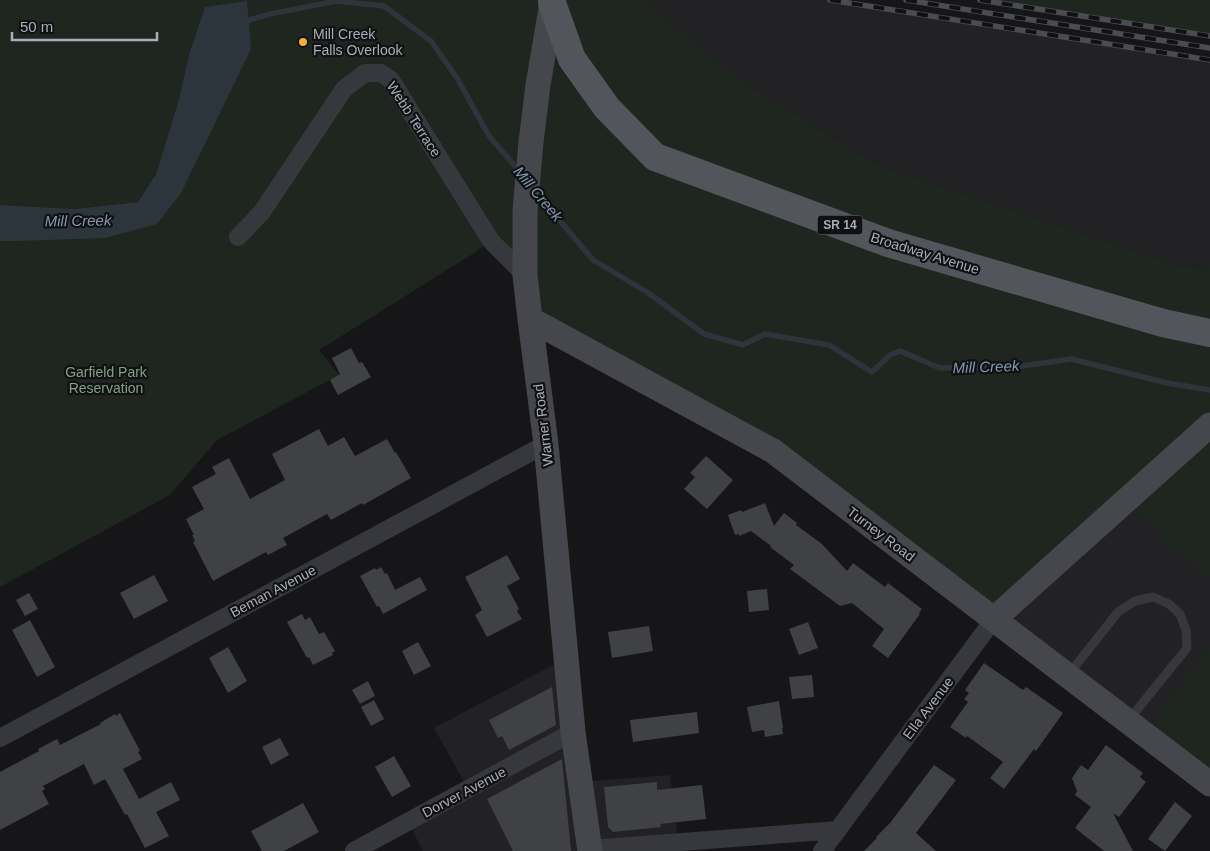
<svg xmlns="http://www.w3.org/2000/svg" width="1210" height="851" viewBox="0 0 1210 851" font-family="Arial,sans-serif">
	<rect width="100%" height="100%" fill="#161618"/>
	<!-- built -->
	<path fill="#222225" d="M647 0H828L1210 60V267L1188 268 879 165 743 82 648 4Z
		M1125 501 1210 573V648L1145 734 994 619Z
		M566 658 580 782 670 775 678 842 590 851H423L408 822 468 789 434 728Z"/>
	<!-- green -->
	<path fill="#1e261f" d="M0 0H647L648 4 743 82 879 165 1188 268 1210 267V576L1155 534 1159 530 1124 501 994 619 773 451 530 319 525 275 491 241 474 253 319 350 339 375 217 440 170 495 0 587V241H17L157 224 168 136 156 174 138 202 74 209 0 205Z
		M980 0H1210V36Z
		M1210 647V784L1145 734 1164 708V707Z"/>
	<!-- water -->
	<path fill="#2c353c" d="M247 1 251 49 181 193 157 224 105 238 17 241H0V205L74 209 138 202 156 174 179 100 189 55 205 7Z"/>
	<g fill="none" stroke-linecap="round" stroke-linejoin="round">
		<!-- stream -->
		<path stroke="#2c353c" stroke-width="5.5" d="M242 24 249 20 270 14 337 1 384 6 431 41 457 78 489 136 520 172
			M535 191 593 260 647 292 704 334 743 345 765 334 829 345 872 372 890 355 900 351 940 368 1015 367 1071 359 1167 383 1210 390"/>
	</g>
	<!-- building -->
	<path fill="#404145" d="M351 348 359 363 362 362 371 377 338 395 330 380 340 374 332 358Z
		M319 429 328 446 344 437 355 456 387 439 395 453 396 452 411 478 363 505 362 503 331 520 327 514 283 538 287 545 268 555 266 552 213 581 193 542 195 541 192 535H194L186 519 204 509 192 487 216 474 212 467 229 458 250 499 285 480 272 454Z
		M706 456 733 480 707 509 684 489 695 477 690 473Z
		M765 503 774 526 784 513 797 523 796 525 822 544 847 571 853 563 885 587 888 583 922 609 919 613 920 614 888 658 872 646 884 629 852 603 840 606 790 569 794 565 770 547 771 546 751 531 739 536V534L735 535 728 515 741 510 742 512Z
		M507 555 520 579 507 586 519 609 517 611 522 619 487 637 475 615 482 610 465 577Z
		M381 567 385 574 387 573 395 590 420 577 427 590 383 614 379 606 377 607 360 576 375 568 376 570Z
		M154 575 168 601 134 619 120 593Z
		M767 589 769 610 749 612 747 591Z
		M29 593 38 609 25 616 16 600Z
		M302 614 305 620 310 617 319 634 324 632 335 651 332 653 333 655 313 665 309 657 307 658 287 622Z
		M30 620 55 667 37 677 12 630Z
		M808 622 818 648 799 655 789 629Z
		M649 626 653 651 612 658 608 632Z
		M418 642 431 666 414 675 402 651Z
		M228 647 247 681 228 693 209 658Z
		M984 663 1023 690 1026 687 1063 713 1036 751 1034 749 1004 789 990 778 1003 762 967 736 966 738 950 727 968 702 964 699 969 693 965 690Z
		M812 675 814 697 792 699 789 677Z
		M368 681 375 696 360 704 352 690Z
		M552 687 556 725 509 750 502 736 498 738 489 720Z
		M374 700 384 719 371 726 361 707Z
		M779 701 783 728H782L783 734 765 737 764 730 752 732 747 707Z
		M697 712 699 733 633 742 630 720Z
		M120 713 138 747 140 751 138 752 142 759 123 769 139 799 171 782 180 800 156 812 169 836 145 848 127 814 125 815 105 779 94 785 84 764 43 786 45 789 42 791 49 804 0 830V772L39 751 38 749 57 739 60 745 101 724 100 723 115 714 116 716Z
		M280 738 289 755 271 765 262 747Z
		M1106 745 1143 773 1140 777 1146 782 1119 817 1113 813 1133 851H1104L1075 828 1091 807 1075 795 1077 791 1072 778 1081 765 1088 770Z
		M394 756 411 786 392 797 375 767Z
		M562 759 571 851H513L487 799Z
		M934 765 956 780 916 833 936 851H864L877 838 876 837 890 823Z
		M657 782V790L702 785 706 819 660 824 661 827 613 832 608 827 604 787Z
		M1175 802 1192 816 1165 851 1148 839Z
		M303 803 319 832 284 851H262L251 831Z"/>
	<g fill="none" stroke-linecap="round" stroke-linejoin="round">
		<!-- service -->
		<path stroke="#37383d" stroke-width="9" d="M1069 674 1118 612 1135 601 1153 597 1169 604 1180 614 1186 630 1187 648 1128 721"/>
		<!-- minor -->
		<path stroke="#37383d" stroke-width="18" d="M238 237 262 212 344 89 365 73H381L391 80 491 241 525 275
			M0 738 546 444
			M590 849 838 830
			M354 851 573 732
			M822 851 994 619"/>
		<!-- secondary -->
		<path stroke="#45474d" stroke-width="25" d="M552 3 538 85 531 142 525 211V275L530 319 546 444 573 732 590 851
			M530 319 773 451 1210 784
			M994 619 1210 425"/>
		<!-- primary -->
		<path stroke="#53555c" stroke-width="28" d="M552 0V3L572 59 607 108 655 157 888 243 1163 323 1210 333"/>
		<!-- rail casing -->
		<g stroke="#4a4c52" stroke-width="5.5">
			<path id="rail" d="M830 0 1210 60
				M906 0 1210 48
				M980 0 1210 36"/>
		</g>
		<!-- rail -->
		<use href="#rail" stroke="#111113" stroke-width="4" stroke-dasharray="11" stroke-linecap="butt"/>
	</g>
	<!-- markers -->
	<circle fill="#f2b134" stroke="#111113" stroke-width="2" cx="303" cy="42" r="5"/>
	<g text-anchor="middle" stroke-width="4.5" stroke-linejoin="round" paint-order="stroke">
		<!-- shield labels -->
		<rect fill="#111113" stroke="#7b7e86" stroke-width="1" x="817.5" y="215.5" width="45" height="19" rx="4"/>
		<g font-size="12" font-weight="bold" fill="#a8adb8">
			<text x="840" y="229">SR 14</text>
		</g>
		<!-- poi labels -->
		<g font-size="14" fill="#a8adb8" stroke="#111113" text-anchor="start">
			<text x="313" y="39">Mill Creek<tspan x="313" dy="16">Falls Overlook</tspan></text>
		</g>
		<!-- street labels -->
		<g font-size="14" fill="#a8adb8" stroke="#111113">
			<text transform="translate(414 119) rotate(57)" y="5">Webb Terrace</text>
			<text transform="translate(925 253) rotate(17)" y="5">Broadway Avenue</text>
			<text transform="translate(543 425) rotate(-97)" y="5">Warner Road</text>
			<text transform="translate(881 534) rotate(37)" y="5">Turney Road</text>
			<text transform="translate(273 591) rotate(-28)" y="5">Beman Avenue</text>
			<text transform="translate(928 708) rotate(-53)" y="5">Ella Avenue</text>
			<text transform="translate(464 792) rotate(-28)" y="5">Dorver Avenue</text>
		</g>
		<!-- park labels -->
		<g font-size="14" fill="#7fa381" stroke="#111113">
			<text x="106" y="377">Garfield Park<tspan x="106" dy="16">Reservation</tspan></text>
		</g>
		<!-- water labels -->
		<g font-size="15" font-style="italic" fill="#7f9bb3" stroke="#111113">
			<text transform="translate(538 194) rotate(50)" y="5">Mill Creek</text>
			<text transform="translate(78 221) rotate(-1)" y="5">Mill Creek</text>
			<text transform="translate(986 367) rotate(-2)" y="5">Mill Creek</text>
		</g>
	</g>
	<!-- scale -->
	<path d="M12 32v8h145v-8" fill="none" stroke="#a8adb8" stroke-width="2.5"/>
	<text x="20" y="32" font-size="15" fill="#a8adb8" stroke="#111113" stroke-width="4" paint-order="stroke">50 m</text>
</svg>
